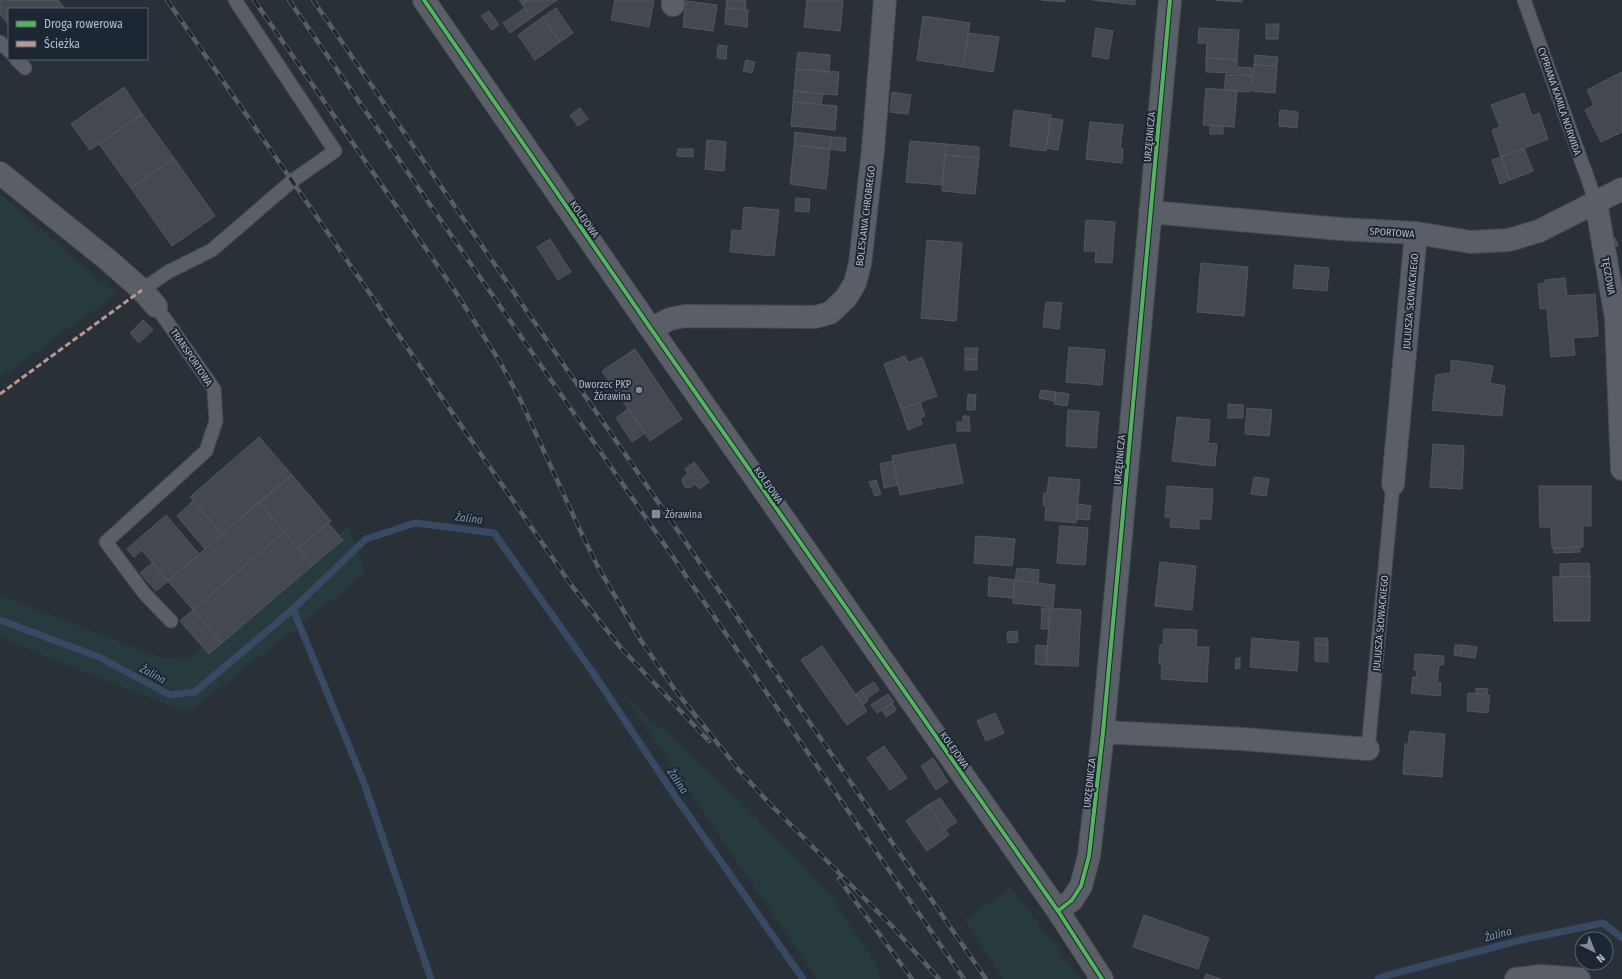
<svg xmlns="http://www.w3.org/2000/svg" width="1622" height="979" viewBox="0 0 1622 979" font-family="'Fira Sans Condensed',sans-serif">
	<rect width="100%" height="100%" fill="#2a3038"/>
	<!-- green -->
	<path fill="#273a3e" d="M1 194 116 294 0 378V195Z
		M348 527 366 573 291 633 188 712 86 673 0 637V595L161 658 187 659Z
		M623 694 740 800 830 894 877 966 881 979H817Z
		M1011 888 1081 979H1003L965 920Z"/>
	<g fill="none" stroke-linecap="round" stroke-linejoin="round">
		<!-- stream -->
		<path stroke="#384963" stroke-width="7" d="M293 609 364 783 431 979
			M0 620 99 657 170 695 195 692 293 609 366 539 415 523 494 533 594 674 673 793 803 979
			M1378 979 1385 976 1521 940 1603 923 1622 938"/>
	</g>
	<!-- building -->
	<path fill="#444950" stroke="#52575f" d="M0 0H58L65 9H9V25L0 14Z
		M519 0H528L522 4Z
		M528 0H557L531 18 522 4Z
		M615 0H654L649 27 611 20Z
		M727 0H746L745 10 726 8Z
		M807 0H843L840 31 804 27Z
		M1041 0H1065V2Z
		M1093 0H1135V5Z
		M1215 0H1242V2Z
		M686 1 717 5 713 31 683 27Z
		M525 8 531 18 510 33 503 23Z
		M556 8 573 33 560 42 543 17Z
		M726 8 748 10 747 27 725 24Z
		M489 11 499 25 492 30 481 16Z
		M923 16 970 23 963 67 917 60Z
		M543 17 560 42 535 60 518 35Z
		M1266 24H1279L1278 39H1266Z
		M1096 28 1113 31 1108 59 1092 56Z
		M1199 28 1239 30 1237 60 1206 58 1207 43H1198Z
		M968 33 999 37 993 72 963 67Z
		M718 45 727 46 726 59 717 58Z
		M798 52 830 55 829 72 796 69Z
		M1255 55 1278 57 1277 66 1254 65Z
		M1206 58 1237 60V73L1206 72Z
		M746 60 755 62 752 73 743 71Z
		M1254 65 1277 66 1275 93 1252 91Z
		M1239 67 1252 68V76L1238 75Z
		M796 69 839 72 837 95 794 91Z
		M1622 72V132L1601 142 1585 110 1594 105 1587 90Z
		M1226 74 1252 76 1250 92 1224 90Z
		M124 87 142 114 90 150 71 124Z
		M1206 88 1237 91 1234 127 1203 125Z
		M794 91 823 94 821 104 793 102Z
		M892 92 911 95 908 114 890 112Z
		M1524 93 1532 116 1539 113 1548 139 1501 157 1492 130 1500 127 1491 105Z
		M793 102 837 106 835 130 791 126Z
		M580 108 588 119 578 126 570 115Z
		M1014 110 1051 115 1046 151 1010 146Z
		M1280 110 1298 112 1297 128 1279 126Z
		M142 114 174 158 131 188 99 144Z
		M1050 118 1063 120 1058 150 1046 148Z
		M1090 122 1123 125 1120 149H1123L1122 163 1086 159Z
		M1210 125 1223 126V134H1210Z
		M795 132 832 137 830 149 794 145Z
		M832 137 846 138 845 151 830 149Z
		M707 140 726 142 724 171 705 169Z
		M910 141 946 144 942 185 906 182Z
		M946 144 979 147V158L945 155Z
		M794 145 830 149 826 189 790 184Z
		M1524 148 1533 171 1510 180 1501 157Z
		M678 149H693V157L677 156Z
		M945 155 979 158 975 194 942 191Z
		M1501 157 1510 180 1500 184 1492 160Z
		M174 158 215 216 172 246 131 188Z
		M796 198 810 199 809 212 795 211Z
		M744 207 779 210 774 256 730 252 732 230 742 231Z
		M1086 220 1115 222 1112 263 1095 262 1096 251H1084Z
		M1615 238 1618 246 1613 248 1610 240Z
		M550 239 571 272 558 280 537 247Z
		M927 240 962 243 956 321 921 318Z
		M1201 263 1248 267 1244 316 1197 312Z
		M1295 265 1329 268 1327 291 1293 288Z
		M1565 278 1567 296 1595 294 1598 336 1573 338 1575 355 1551 357 1547 308 1540 309 1538 284 1545 283V280Z
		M1046 302 1062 303 1059 329 1043 327Z
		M143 320 153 330 139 343 130 333Z
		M1069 347 1105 350 1102 385 1066 382Z
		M965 348H978L977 359H965Z
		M635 349 682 419 650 441 602 371Z
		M905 356 908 363 922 357 937 396 901 409 884 364Z
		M965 359H977V370H965Z
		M1451 360 1493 366 1490 383 1505 386 1502 416 1432 410 1436 375 1451 373Z
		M1041 390 1056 392 1055 401 1039 398Z
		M1056 392 1069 394 1067 406 1054 404Z
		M968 394 976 395 975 410H967Z
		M920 402 925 416 920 418 922 424 908 430 901 409Z
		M1228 404 1243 405V418H1228Z
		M1247 408 1272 410 1269 436 1245 434Z
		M628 409 645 433 632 442 616 418Z
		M1068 410 1099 412 1096 448 1066 446Z
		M963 416H969L970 431H957V422H963Z
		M1177 417 1210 420 1208 443 1217 444 1215 466 1172 461Z
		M259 437 292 475 222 534 190 497Z
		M955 444 963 483 900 495 892 456Z
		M1433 444 1464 446 1462 489 1430 487Z
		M893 461 898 485 884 488 880 464Z
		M694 462 709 482 699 489 695 484 690 488 685 487 682 482 683 477 688 474 685 469Z
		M292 475 331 521 298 548 259 502Z
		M1049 477 1080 480 1076 523 1045 520 1046 506 1043 505 1044 493H1047Z
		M1254 477 1269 479 1266 496 1251 494Z
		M876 480 881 494 875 496 869 482Z
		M1167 486 1213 489 1211 519H1199V529L1170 527 1171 517H1165Z
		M1539 486H1591V526H1583V547L1552 548 1551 527H1540Z
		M193 501 222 534 205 549 177 516Z
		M259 502 284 532 193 610 168 581Z
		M1077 504 1091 506 1089 520 1076 519Z
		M166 515 199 554 168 581 135 542Z
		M328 523 343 540 313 565 298 548Z
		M1060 526 1088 528 1085 565 1057 563Z
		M284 532 313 565 222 643 193 610Z
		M976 536 1015 539 1012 566 974 563Z
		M135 542 142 550 134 557 127 549Z
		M1580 547V552L1554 553V548Z
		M1160 562 1196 566 1192 610 1155 606Z
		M152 563 168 581 156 591 140 573Z
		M1589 563 1590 576 1560 577V564Z
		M1017 568 1039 570 1038 583 1015 580Z
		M1590 576V621H1554L1553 577Z
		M989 577 1015 580 1013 598 988 596Z
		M1015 580 1055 585 1053 607 1013 603Z
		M1042 608H1050L1048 629H1041Z
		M1050 608 1081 610 1078 666 1046 665Z
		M193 610 222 643 209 654 180 621Z
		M1164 629 1197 630 1196 647H1209L1207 682 1161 679 1162 665 1159 664 1160 645H1163Z
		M1017 631 1018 642 1008 643 1007 632Z
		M1252 638 1299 642 1297 671 1250 667Z
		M1315 638H1328V645L1315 644Z
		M1315 644 1328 645V662L1315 661Z
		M1036 645 1047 646 1046 665 1035 664Z
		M1455 645H1462L1460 656 1454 655Z
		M1462 645 1477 647 1475 658 1460 656Z
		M822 646 867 711 847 725 801 660Z
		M1415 654 1444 656 1443 665H1439L1437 683H1441L1440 696 1411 693 1413 677 1416 678 1417 670H1414Z
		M1236 658H1240V668L1235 669Z
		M874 682 879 690 867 699 861 690Z
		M1476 688 1488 689 1487 695 1476 694Z
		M861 690 868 701 863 705 856 694Z
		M1468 693 1490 695 1488 713 1467 711Z
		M888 694 894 702 877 713 871 705Z
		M892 703 896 710 886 717 882 710Z
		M995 713 1004 733 986 741 977 721Z
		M1410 731 1445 734 1442 777 1403 774 1405 744H1408Z
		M884 746 907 778 890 790 867 758Z
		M933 758 948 782 936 790 921 766Z
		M940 798 957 822 945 830 928 805Z
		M928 805 949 835 927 851 906 821Z
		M1144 915 1209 938 1198 969 1133 947Z
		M1206 974 1221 979H1204Z"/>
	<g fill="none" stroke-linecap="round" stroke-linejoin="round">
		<!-- lane casing -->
		<g stroke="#484c53" stroke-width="15">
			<path id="lane" d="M1524 0 1596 202
				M0 42 9 51
				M16 59 25 68
				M142 290 168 272 212 250 292 181 335 151 235 0
				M156 306 214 389 216 421 206 451 106 542 144 593 171 621
				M1368 749 1393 484"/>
		</g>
		<!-- street casing -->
		<g stroke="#484c53" stroke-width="24">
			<path id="street" d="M424 0 651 329 1058 911 1102 979
				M673 5V0
				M0 173 108 260 142 290 156 306
				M1596 202 1616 318 1622 469
				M1150 212 1341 229 1416 233 1471 242 1509 240 1539 231 1622 189
				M651 329 670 319 685 316 815 317 830 313 846 298 855 283 860 264 873 150 885 0
				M1393 484 1416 233
				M1103 732 1242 739 1368 749
				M1058 911 1072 900 1081 886 1089 856 1103 732 1170 0
				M1516 979 1541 976 1579 979"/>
		</g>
		<!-- lane -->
		<use href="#lane" stroke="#5a5e66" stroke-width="13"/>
		<!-- street -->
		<use href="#street" stroke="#5a5e66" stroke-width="22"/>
		<!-- rail casing -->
		<g stroke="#595d64" stroke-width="4.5">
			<path id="rail" d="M167 0 572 586 621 648 709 741
				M254 0 455 291 500 362 521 401 579 528 597 565 640 639 675 690 739 770 770 804 891 925 939 979
				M289 0 964 979
				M313 0 986 979
				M839 879 912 979"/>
		</g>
		<!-- rail -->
		<use href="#rail" stroke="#1d2633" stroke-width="3" stroke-dasharray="9" stroke-linecap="butt"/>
		<!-- quiet -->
		<path stroke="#b69a8f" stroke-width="3" stroke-dasharray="6 3" stroke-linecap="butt" d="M0 394 142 290"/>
		<!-- cycleway casing -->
		<g stroke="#1d2633" stroke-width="6">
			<path id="cycleway" d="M424 0 651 329 1058 911 1102 979
				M1058 911 1072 900 1081 886 1089 856 1103 732 1170 0"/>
		</g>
		<!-- cycleway -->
		<use href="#cycleway" stroke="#56b35d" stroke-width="4"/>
	</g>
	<!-- markers -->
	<g fill="#848b96" stroke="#1d2633" stroke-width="1.5">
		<circle cx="639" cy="390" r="4"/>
		<rect x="651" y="509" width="10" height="10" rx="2"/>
	</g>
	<g text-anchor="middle" stroke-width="4" stroke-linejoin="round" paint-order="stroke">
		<!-- street labels -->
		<g font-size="10" fill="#b4bcc9" stroke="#1d2633">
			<text transform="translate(1560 101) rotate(71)" y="4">CYPRIANA KAMILA NORWIDA</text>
			<text transform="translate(1149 137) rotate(-85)" y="4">URZĘDNICZA</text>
			<text transform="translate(865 216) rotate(-83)" y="4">BOLESŁAWA CHROBREGO</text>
			<text transform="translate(585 219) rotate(55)" y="4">KOLEJOWA</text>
			<text transform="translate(1392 232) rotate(4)" y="4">SPORTOWA</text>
			<text transform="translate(1609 276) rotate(80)" y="4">TĘCZOWA</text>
			<text transform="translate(1410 301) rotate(-85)" y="4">JULIUSZA SŁOWACKIEGO</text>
			<text transform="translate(192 357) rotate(56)" y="4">TRANSPORTOWA</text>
			<text transform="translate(1119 460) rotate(-85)" y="4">URZĘDNICZA</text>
			<text transform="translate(769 485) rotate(55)" y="4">KOLEJOWA</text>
			<text transform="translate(1380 623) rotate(-85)" y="4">JULIUSZA SŁOWACKIEGO</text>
			<text transform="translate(955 750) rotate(55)" y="4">KOLEJOWA</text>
			<text transform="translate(1089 783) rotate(-84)" y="4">URZĘDNICZA</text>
		</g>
		<!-- poi labels -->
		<g font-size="10" fill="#b4bcc9" stroke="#1d2633" text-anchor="end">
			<text x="631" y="388">Dworzec PKP<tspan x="631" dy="12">Żórawina</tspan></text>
			<text x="665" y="518" text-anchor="start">Żórawina</text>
		</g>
		<!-- water labels -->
		<g font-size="11" font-style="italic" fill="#7c92b1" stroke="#1d2633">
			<text transform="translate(469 518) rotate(7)" y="4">Żalina</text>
			<text transform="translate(153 674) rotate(28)" y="4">Żalina</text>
			<text transform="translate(678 781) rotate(56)" y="4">Żalina</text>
			<text transform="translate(1498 934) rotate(-15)" y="4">Żalina</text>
		</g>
	</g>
	<!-- legend -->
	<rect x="8" y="8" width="140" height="52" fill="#1d2633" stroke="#59626f"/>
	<rect x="16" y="21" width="20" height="6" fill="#56b35d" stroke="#59626f"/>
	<text x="44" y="28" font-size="12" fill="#b4bcc9">Droga rowerowa</text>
	<rect x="16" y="41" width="20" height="6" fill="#b69a8f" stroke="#59626f"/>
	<text x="44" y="48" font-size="12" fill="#b4bcc9">Ścieżka</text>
	<!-- north arrow -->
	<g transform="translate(1594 951) rotate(137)"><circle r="19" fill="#1d2633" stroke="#59626f"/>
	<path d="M0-3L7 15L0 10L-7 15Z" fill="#848b96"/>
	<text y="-6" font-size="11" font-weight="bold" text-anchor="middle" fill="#b4bcc9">N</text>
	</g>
</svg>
